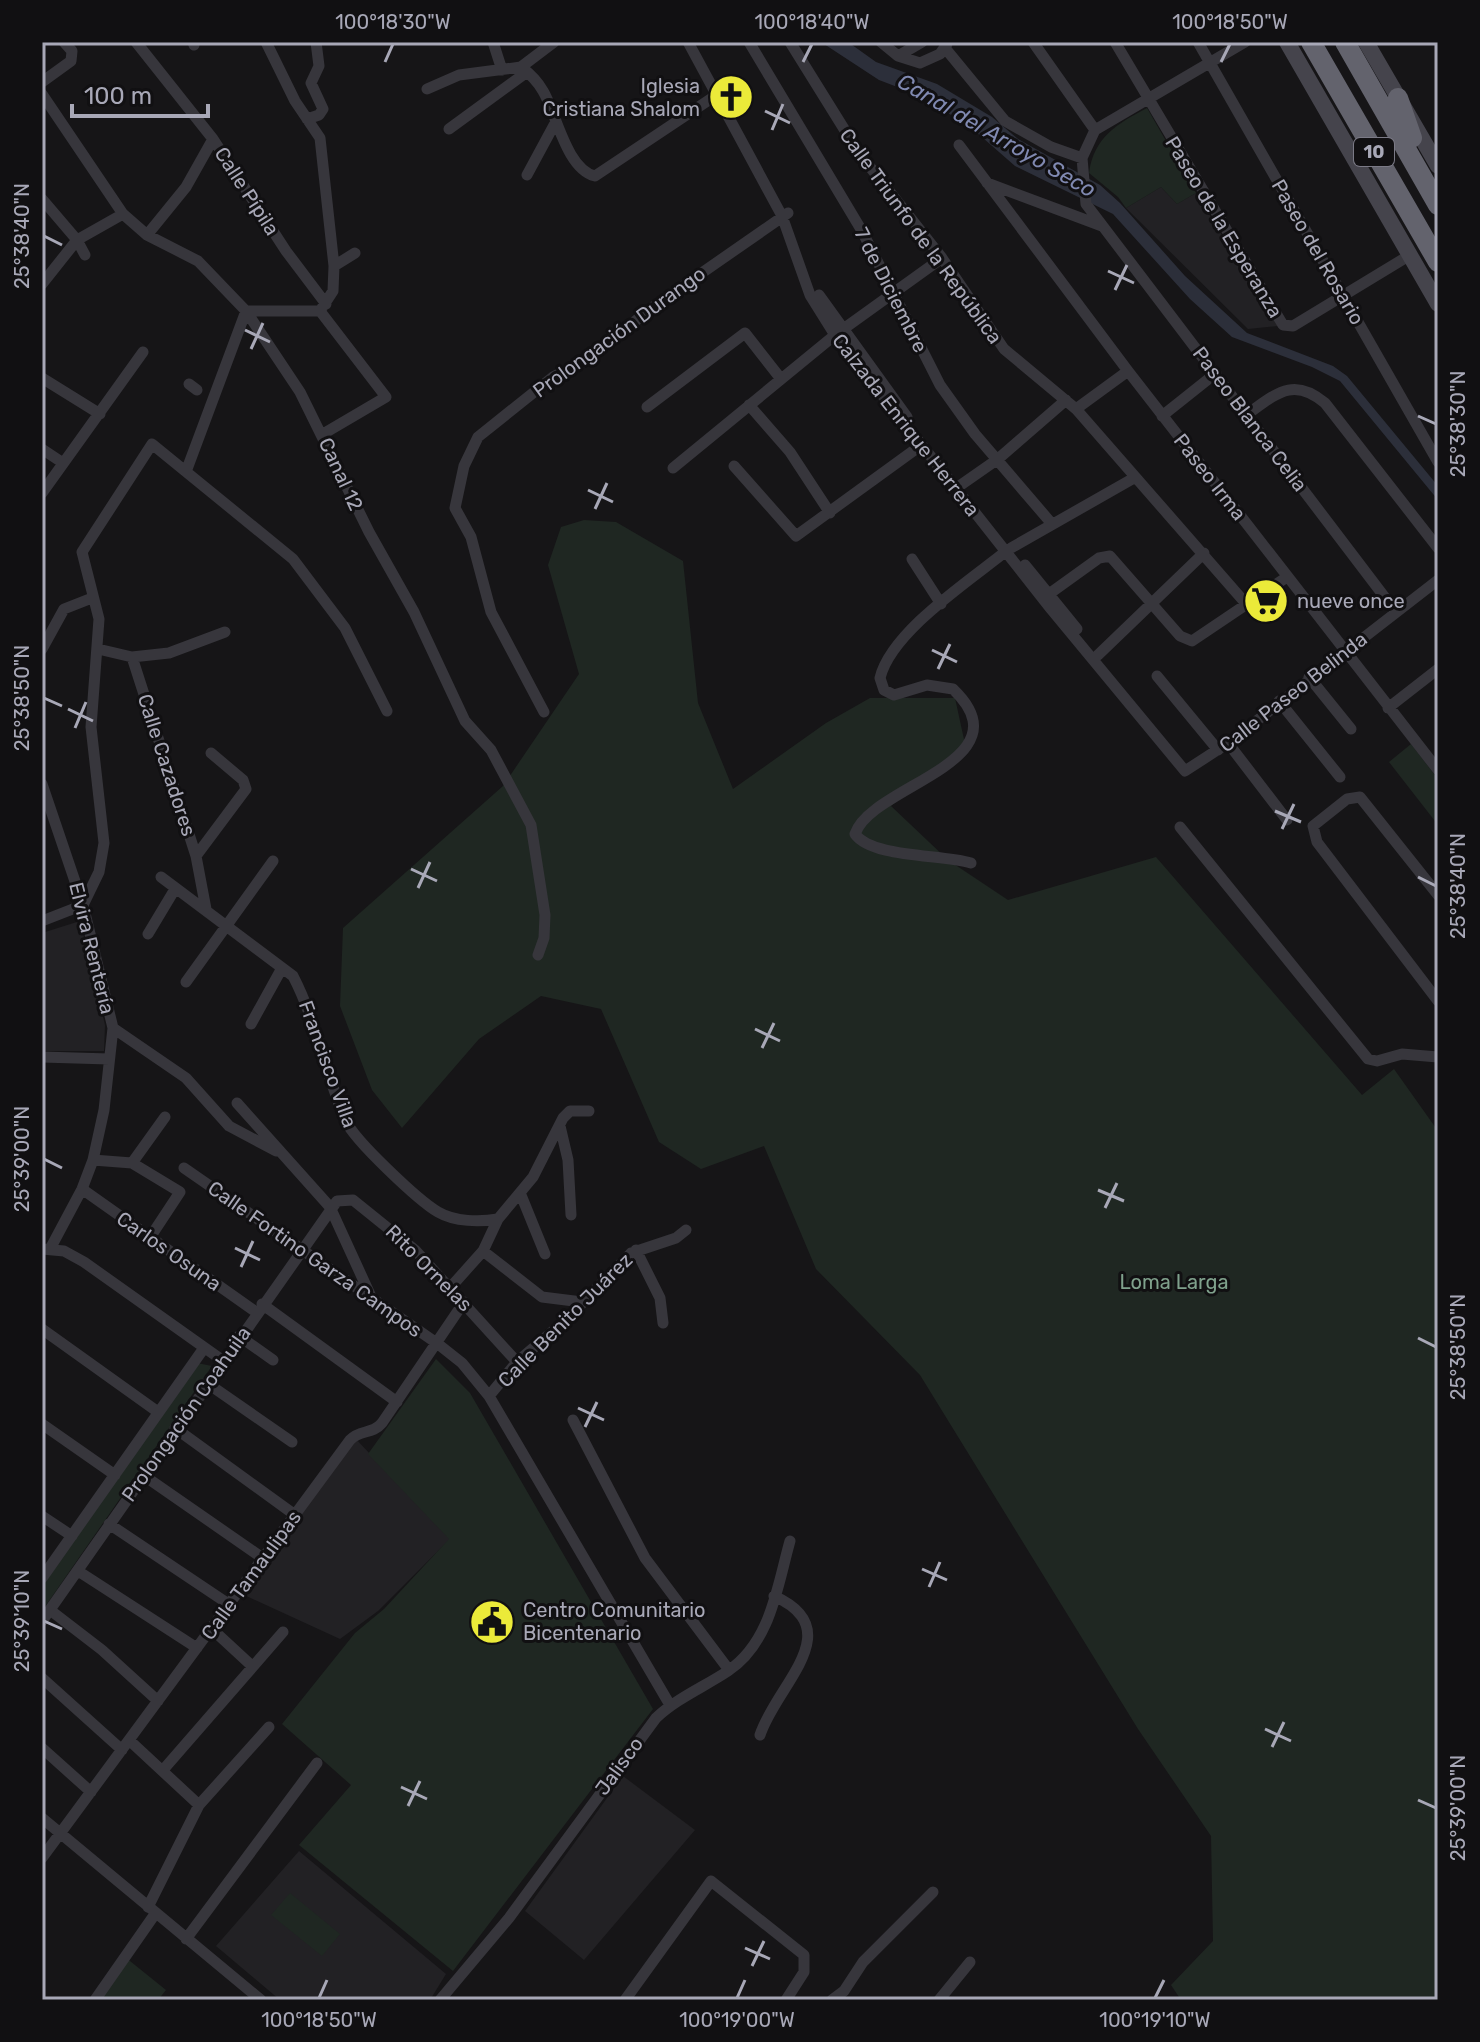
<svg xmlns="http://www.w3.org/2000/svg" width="1480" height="2042" viewBox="0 0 1480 2042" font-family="Rubik,sans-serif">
	<rect width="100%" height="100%" fill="#161517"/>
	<!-- built -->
	<path fill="#222124" d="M1161 187 1177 204 1196 193 1278 326 1248 329 1126 208Z
		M80 921 105 1025 104 1051H42V933Z
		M355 1438 450 1539 378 1611 340 1639 242 1594Z
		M623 1776 695 1830 584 1960 525 1911Z
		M299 1851 446 1974 430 2000H280L216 1946Z"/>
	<!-- green -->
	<path fill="#1f2722" d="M1147 108 1196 193 1177 204 1161 187 1126 208 1118 197 1089 173C1094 137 1117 124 1147 108Z
		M584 520 616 522 683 561 698 703 733 789 826 723 870 698H955L965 744 891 806 948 860 1008 900 1156 857 1362 1095 1394 1069 1438 1131V2000H1181L1171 1985 1213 1941 1211 1836 1138 1729 920 1375 816 1269 764 1146 701 1169 659 1142 601 1009 541 996 479 1039 402 1128 372 1090 340 1006 343 928 503 786 579 674 548 565 561 527Z
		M1411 744 1438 779V825L1389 762Z
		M436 1359 470 1393 653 1709 453 1971 299 1845 351 1785 282 1724 355 1633 384 1609 449 1539 368 1454Z
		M197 1363 212 1366 42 1611V1577Z
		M290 1893 340 1934 322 1956 271 1915Z
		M125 1957 166 1990 158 2000H95Z"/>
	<!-- water -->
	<path fill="#2c2f3a" d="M821 42H848L876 62 937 84 992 117 1018 139 1100 185 1120 203 1185 276 1247 333 1333 366 1347 376 1438 486V500L1340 381 1312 367 1232 337 1190 299 1113 214 1015 166 967 124 913 93 879 80Z"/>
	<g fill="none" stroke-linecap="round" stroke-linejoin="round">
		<!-- street -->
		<path stroke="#37363c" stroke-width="11" d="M136 42 213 139 286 251 326 304
			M193 42 194 45
			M266 42 295 101 320 138 334 266
			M493 42 502 70
			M688 42 782 216 810 295 835 335 1051 609 1185 771 1228 743 1438 580
			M749 42 862 231 940 385 975 434 1052 524
			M790 42 859 153 942 258 1004 349 1076 409 1248 606
			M881 42 898 56 920 63 940 54 947 44
			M1033 42 1095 130
			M1115 42 1283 325 1293 326 1410 255
			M1198 42 1438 462
			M1245 42 1095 130 1082 158 1086 204 1396 612
			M945 48 1005 121 1051 147 1082 158
			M898 56 922 42
			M521 67C529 73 538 82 543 91 556 112 566 169 595 176L721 92
			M42 82 71 61 72 51 64 42
			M427 89 459 75 521 67 554 42
			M42 94 123 214
			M307 119 319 115 323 109 311 83 319 66 316 42
			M449 129 527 72
			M959 145 1128 371 1438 770
			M527 175 554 125
			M987 183 1102 226
			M42 199 77 240 85 255
			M147 235 186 187 213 139
			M42 284 77 240 123 214 147 235 198 261 246 311 300 392 369 532 414 612 465 721 491 750 531 825 545 915 544 938 538 955
			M819 295 907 417
			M320 311 386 397 323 434
			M42 378 100 414
			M189 384 197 390
			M749 405 790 452 830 513
			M647 407 745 333 781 379
			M1076 409 1128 371
			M1246 415C1276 394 1293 376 1325 403L1438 548
			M1162 416 1216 373
			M42 449 63 463
			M734 466 796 536 920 446
			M673 468 835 335 942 258
			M187 469 246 311H320L333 291 334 266 355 253
			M955 489 998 459 1066 400
			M42 493 143 352
			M1011 548 1134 478
			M912 559 941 604
			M1025 565 1077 629
			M1049 594 1099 558 1110 556 1180 636 1192 641 1287 577
			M42 649 64 609 92 598
			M98 649 132 657 196 856 206 909
			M1098 655 1204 553
			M132 657 169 653 225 632
			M1157 676 1218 750
			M1309 677 1351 729
			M1279 701 1340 777
			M1388 708 1438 669
			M544 712 491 612 471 537 455 508 464 466 478 437 553 377 589 359 650 309 788 213
			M1228 743 1287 820
			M42 784 83 905 113 1028 104 1110 93 1160 82 1189 50 1249
			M1180 827 1368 1059 1377 1061 1402 1054 1438 1057
			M196 856 246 789 243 780 211 753
			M971 863C942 854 872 858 855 834 871 785 1029 762 953 689L927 685 894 695 884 690 880 678C891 632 969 581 1005 552
			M161 877 293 976C317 1022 325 1074 346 1121 354 1140 419 1201 438 1212 455 1222 480 1222 498 1219
			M1438 895 1360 797 1347 799 1313 826 1317 842 1438 1001
			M42 921 83 905 99 872 104 843 91 727 99 619 82 552 152 444 293 559 345 628 387 711
			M148 934 175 889
			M186 982 273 861
			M251 1024 282 968
			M113 1028 186 1078 229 1126 276 1151
			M42 1057 109 1059
			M237 1103 330 1207 373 1301
			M560 1126 568 1160 571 1215
			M93 1160 132 1163 180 1192 151 1236
			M132 1163 165 1117
			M184 1168 438 1344 462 1363 489 1396 670 1705
			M82 1189 256 1312
			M521 1195 545 1254
			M42 1249 64 1251 84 1262 222 1360
			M636 1250 660 1298 663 1323
			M483 1251 542 1297 582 1302
			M449 1289 483 1251 498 1219 533 1177 563 1118 570 1111H589
			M262 1304 397 1402
			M42 1329 158 1412
			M239 1336 273 1360
			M207 1383 292 1442
			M489 1396 517 1362 566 1320 631 1253 676 1238 686 1230
			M573 1420 645 1558 729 1670
			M42 1424 115 1475
			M175 1428 295 1515
			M143 1475 264 1559
			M42 1516 72 1536
			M109 1524 230 1605
			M78 1571 197 1648
			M42 1578 204 1348
			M50 1610 102 1650 158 1701
			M42 1621 337 1201 353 1200 415 1250 517 1362
			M212 1629 252 1666
			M42 1678 122 1750
			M760 1735C776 1685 850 1630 774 1596
			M129 1740 199 1805
			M42 1748 91 1792
			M163 1770 283 1632
			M42 1818 261 2000
			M42 1858 350 1440C360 1429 372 1435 382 1423L464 1302
			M148 1907 199 1805 269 1727
			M186 1939 317 1763
			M95 2000 155 1914
			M440 2000 509 1918 656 1718C677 1698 704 1687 728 1671 771 1642 777 1587 790 1541
			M625 2000 711 1881 804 1955V1972L786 2000
			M832 2000 844 1991 863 1962 933 1892
			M939 2000 970 1962"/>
		<!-- secondary -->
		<path stroke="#45444c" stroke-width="16" d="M1287 42 1438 304
			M1366 42 1438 166"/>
		<!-- highway -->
		<path stroke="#63636d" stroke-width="20" d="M1311 42 1438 262
			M1345 42 1438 205
			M1398 98 1412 138"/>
	</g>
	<!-- ticks -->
	<path fill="none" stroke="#a8a8b7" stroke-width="3" d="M385 62 393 44M803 62 812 44M1221 62 1230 44M765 111 790 123M772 130 783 104M44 236 62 245M1108 271 1134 283M1115 290 1127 265M245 330 270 342M251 349 263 323M1418 416 1436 424M588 490 613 502M595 509 607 483M932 650 957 662M938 669 950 644M44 698 62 706M68 709 93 721M75 728 86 702M1275 811 1301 822M1282 829 1294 804M411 869 437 881M1418 877 1436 886M418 888 430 862M755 1029 780 1041M762 1048 774 1023M44 1159 62 1168M1098 1190 1124 1201M1105 1208 1117 1183M235 1248 260 1260M241 1267 253 1241M1418 1338 1436 1347M578 1408 604 1420M585 1427 597 1402M922 1569 947 1580M929 1587 940 1562M44 1621 62 1629M1265 1729 1291 1741M1272 1747 1284 1722M401 1787 427 1799M1418 1800 1436 1808M408 1806 420 1781M745 1948 770 1959M752 1966 764 1941M319 1998 327 1980M737 1998 745 1980M1155 1998 1164 1980"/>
	<!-- icons -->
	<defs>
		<g id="church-disc" transform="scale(2.3)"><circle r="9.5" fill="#ebea39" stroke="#111012"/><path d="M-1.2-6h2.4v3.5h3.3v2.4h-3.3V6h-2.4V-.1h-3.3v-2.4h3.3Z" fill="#111"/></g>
		<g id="supermarket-disc" transform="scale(2.3)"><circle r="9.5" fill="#ebea39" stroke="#111012"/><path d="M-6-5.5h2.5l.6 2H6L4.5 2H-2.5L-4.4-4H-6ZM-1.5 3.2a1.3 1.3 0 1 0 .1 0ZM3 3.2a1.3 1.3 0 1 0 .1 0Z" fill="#111"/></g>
		<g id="civic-disc" transform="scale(2.3)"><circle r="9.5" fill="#ebea39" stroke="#111012"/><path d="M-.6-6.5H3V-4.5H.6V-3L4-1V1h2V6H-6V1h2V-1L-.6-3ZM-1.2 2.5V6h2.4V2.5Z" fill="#111"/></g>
	</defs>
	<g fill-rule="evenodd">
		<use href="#church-disc" x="731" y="97"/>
		<use href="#supermarket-disc" x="1266" y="601"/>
		<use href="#civic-disc" x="492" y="1622"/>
	</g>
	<g text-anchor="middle" stroke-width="6" stroke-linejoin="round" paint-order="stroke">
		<!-- shield labels -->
		<rect fill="#111012" stroke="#7b7a86" stroke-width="2" x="1354" y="138" width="40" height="28" rx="6"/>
		<g font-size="18" font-weight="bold" fill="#a8a8b7">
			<text x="1374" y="158">10</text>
		</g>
		<!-- poi labels -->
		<g font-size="20" fill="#a8a8b7" stroke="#111012" text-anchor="start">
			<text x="700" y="93" text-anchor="end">Iglesia<tspan x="700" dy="23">Cristiana Shalom</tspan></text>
			<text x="1297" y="608">nueve once</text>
			<text x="523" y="1617">Centro Comunitario<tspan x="523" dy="23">Bicentenario</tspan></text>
		</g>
		<!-- street labels -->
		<g font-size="20" fill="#a8a8b7" stroke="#111012">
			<text transform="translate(247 191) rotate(57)" y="7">Calle Pípila</text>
			<text transform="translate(1224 227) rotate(59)" y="7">Paseo de la Esperanza</text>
			<text transform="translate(921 236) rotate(54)" y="7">Calle Triunfo de la República</text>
			<text transform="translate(1318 252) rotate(60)" y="7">Paseo del Rosario</text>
			<text transform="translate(891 290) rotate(63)" y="7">7 de Diciembre</text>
			<text transform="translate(619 332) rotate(-36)" y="7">Prolongación Durango</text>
			<text transform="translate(1250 419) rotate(53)" y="7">Paseo Blanca Celia</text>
			<text transform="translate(906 425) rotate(52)" y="7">Calzada Enrique Herrera</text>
			<text transform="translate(341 474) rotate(65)" y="7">Canal 12</text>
			<text transform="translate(1210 477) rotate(52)" y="7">Paseo Irma</text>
			<text transform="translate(1293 692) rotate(-38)" y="7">Calle Paseo Belinda</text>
			<text transform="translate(167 765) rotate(72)" y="7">Calle Cazadores</text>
			<text transform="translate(92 948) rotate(76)" y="7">Elvira Rentería</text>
			<text transform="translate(328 1064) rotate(70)" y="7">Francisco Villa</text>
			<text transform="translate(169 1251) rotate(35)" y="7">Carlos Osuna</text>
			<text transform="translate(315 1259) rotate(35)" y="7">Calle Fortino Garza Campos</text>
			<text transform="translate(429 1268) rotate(45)" y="7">Rito Ornelas</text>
			<text transform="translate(565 1320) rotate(-45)" y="7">Calle Benito Juárez</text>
			<text transform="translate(186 1414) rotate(-55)" y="7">Prolongación Coahuila</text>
			<text transform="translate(251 1575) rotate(-54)" y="7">Calle Tamaulipas</text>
			<text transform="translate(619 1766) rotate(-54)" y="7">Jalisco</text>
		</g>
		<!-- park labels -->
		<g font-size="20" fill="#7fa18c" stroke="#111012">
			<text x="1174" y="1289">Loma Larga</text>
		</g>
		<!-- water labels -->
		<g font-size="22" font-style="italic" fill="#8089b1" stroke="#111012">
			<text transform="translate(997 135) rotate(30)" y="8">Canal del Arroyo Seco</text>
		</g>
	</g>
	<!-- border -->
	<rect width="1480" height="2042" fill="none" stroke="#111012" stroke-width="88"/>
	<!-- scale -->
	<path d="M72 104v12h136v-12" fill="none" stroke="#a8a8b7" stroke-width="4"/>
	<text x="84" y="104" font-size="24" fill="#a8a8b7" stroke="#111012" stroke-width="6" paint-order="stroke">100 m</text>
	<rect x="44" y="44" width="1392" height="1954" fill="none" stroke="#a8a8b7" stroke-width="3"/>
	<g font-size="20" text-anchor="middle" fill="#a8a8b7">
		<text x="393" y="29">100°18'30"W</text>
		<text x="812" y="29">100°18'40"W</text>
		<text x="1230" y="29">100°18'50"W</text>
		<text transform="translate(22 236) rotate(-90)" y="7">25°38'40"N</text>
		<text transform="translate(1458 424) rotate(-90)" y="7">25°38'30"N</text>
		<text transform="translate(22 698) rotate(-90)" y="7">25°38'50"N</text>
		<text transform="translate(1458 886) rotate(-90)" y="7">25°38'40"N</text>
		<text transform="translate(22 1159) rotate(-90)" y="7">25°39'00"N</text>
		<text transform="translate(1458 1347) rotate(-90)" y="7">25°38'50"N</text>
		<text transform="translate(22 1621) rotate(-90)" y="7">25°39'10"N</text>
		<text transform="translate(1458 1808) rotate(-90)" y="7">25°39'00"N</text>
		<text x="319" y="2027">100°18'50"W</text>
		<text x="737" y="2027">100°19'00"W</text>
		<text x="1155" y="2027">100°19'10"W</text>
	</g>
</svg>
